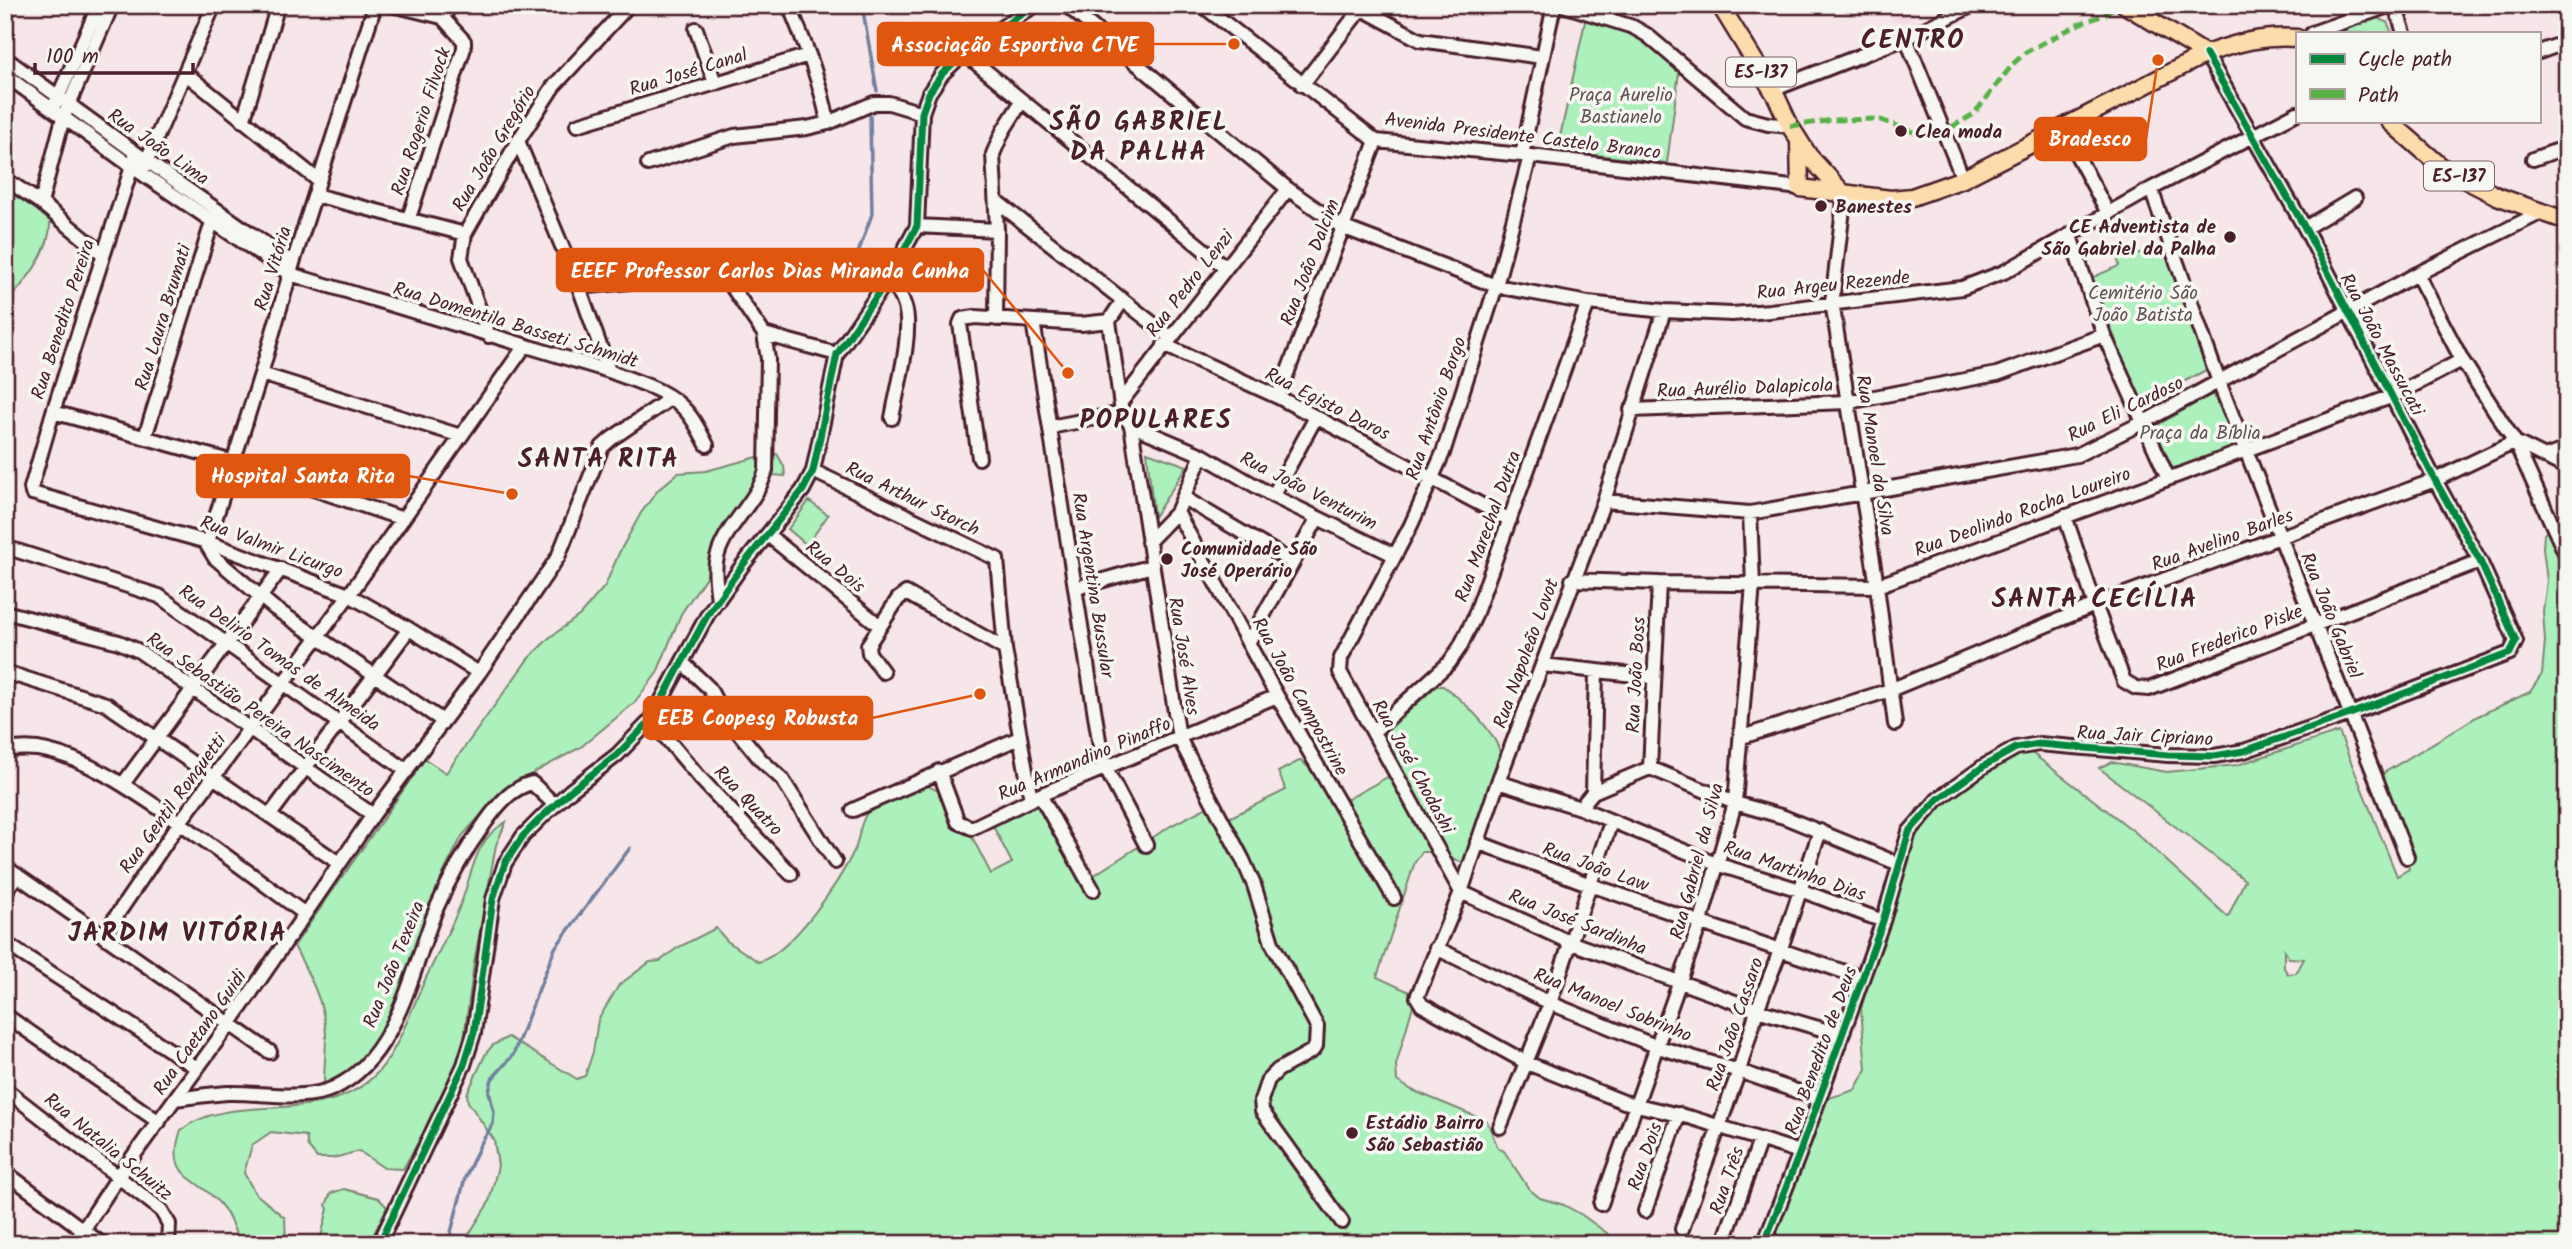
<svg xmlns="http://www.w3.org/2000/svg" width="2572" height="1249" viewBox="0 0 2572 1249" font-family="Kalam,sans-serif">
	<rect width="100%" height="100%" fill="#f6e5e9"/>
	<filter id="ink" filterUnits="userSpaceOnUse"><feTurbulence type="fractalNoise" baseFrequency=".0143" numOctaves="2"/><feDisplacementMap in="SourceGraphic" scale="14" xChannelSelector="R" yChannelSelector="G"/><feConvolveMatrix kernelMatrix="1 2 1 2 8 2 1 2 1" color-interpolation-filters="sRGB"/></filter>
	<g filter="url(#ink)">
		<!-- built -->
		<path fill="#f6d9e3" d="M1870 5H1920L1906 23 1891 19 1892 14 1877 10Z"/>
		<!-- green -->
		<path fill="#acf0bb" stroke="#7b8873" stroke-width="2" fill-rule="evenodd" d="M1586 17 1633 30 1668 59 1679 72 1667 163 1557 151Z
			M2377 18 2387 22 2392 33H2337L2339 31Z
			M5 189 50 218C53 250 25 282 5 305Z
			M2163 247 2210 368 2141 404 2091 278 2119 266 2118 259Z
			M2213 394 2239 448 2172 469 2152 428Z
			M1147 452 1187 466 1154 517Z
			M777 454 784 466 785 476 772 475 766 477 758 499 681 614 657 673 634 703 581 747 504 789 462 836 443 874 392 1018 368 1052 349 1070 324 1084C324 1068 326 1052 326 1034 324 1001 309 975 294 946L425 759 446 773 528 659 549 638 580 615 605 586 619 553 641 513 658 490 678 473 706 471 761 456Z
			M809 501 828 515 807 545 788 529Z
			M2553 525 2567 530V1244H1768L1774 1236 1820 1113 1829 1098 1855 1090 1866 1069 1861 1009 1870 976 1875 967 1868 952 1902 839 1917 809 1965 779 2024 747 2135 832 2228 917 2245 880 2099 768 2111 762 2167 772 2237 765 2339 732 2397 876 2409 869 2382 774 2478 716 2530 692 2542 674 2545 641 2543 611 2547 581 2543 548 2544 534ZM2284 950 2289 958 2304 959 2296 973 2288 974 2284 968Z
			M1436 686H1443C1463 700 1493 729 1500 752L1464 863 1436 852H1422L1415 862 1377 977 1416 995 1396 1065 1397 1081 1412 1090 1487 1121 1498 1148 1504 1151 1529 1189 1540 1198 1564 1205 1582 1215 1622 1244H463L489 1202 498 1166 494 1140 468 1102 467 1094 486 1053 493 1045 508 1037 577 1079 585 1076 593 1052 598 1020 619 985 650 962 660 961 677 948 716 928 727 941 759 962C793 951 840 881 855 849 860 837 859 824 867 813 879 798 902 791 919 784 926 786 935 787 940 793 951 805 950 833 970 833L991 874 1012 863 992 824 1044 796 1050 800 1091 877 1172 825 1219 801 1229 818 1286 790 1278 772 1301 760 1337 796 1348 799 1391 775 1379 739Z
			M506 822 496 845 474 963 463 1046 446 1093 403 1169 384 1168 359 1151 334 1158H317L308 1147 306 1136 271 1132 252 1145 244 1173 255 1193 285 1218 286 1244H240C234 1230 230 1215 220 1204 197 1176 164 1179 181 1130 233 1090 319 1127 372 1078 397 1056 411 1009 425 980 437 955 451 929 461 903 473 872 474 840 506 822Z
			M344 1189 378 1198 387 1207 369 1244H319L328 1209 326 1205 331 1193Z"/>
		<g fill="none" stroke-linecap="round" stroke-linejoin="round">
			<!-- stream -->
			<path stroke="#72809e" stroke-width="3.5" d="M862 5 877 91
				M858 253 872 214 870 116
				M448 1244 465 1178 480 1145 493 1124 494 1112 489 1092 492 1079 513 1055 555 948 630 848"/>
			<!-- minor casing -->
			<g stroke="#4a1f2b" stroke-width="18">
				<path id="minor" d="M375 5 293 263 261 374 207 545 215 558 274 608 443 721
					M392 5 442 17
					M789 5C805 44 821 82 828 123
					M1066 5 1288 189 1342 227 1496 286 1588 303 1664 311 1732 314 1770 311 1962 288 2004 272 2151 189 2297 113
					M1202 5 1376 141 1522 155 1800 188
					M1355 5 1420 40 1542 57
					M1563 5 1633 27 1647 35 1745 118 1768 124 1790 126
					M2395 5 2404 33
					M696 29 715 83
					M2312 33 2391 5
					M1906 38 1963 179
					M2539 52 2567 42
					M964 53 1225 267
					M5 58 147 161 293 263
					M185 73 319 181
					M5 75 131 166 290 274 609 371C636 382 668 389 687 412 695 421 701 434 707 445
					M1302 85 1360 10
					M1772 90 1906 38 1973 5
					M55 104 99 5
					M243 121 278 5
					M577 125 809 55
					M2063 129 2108 213
					M518 141 579 287 609 371
					M136 154 53 412 31 488 32 493 207 542 349 595 409 629 479 673
					M1522 155 1554 5
					M1530 156 1496 286 1443 453 1411 525 1341 658 1340 672 1461 892 1569 942 1757 1010 1842 1035
					M2533 159 2567 147
					M648 164 734 136 807 128 828 123 874 103H889L922 113
					M143 169 214 5
					M5 179 41 203 103 254
					M2151 189 2219 382 2407 857
					M1845 192 1832 302 1877 586 1895 724
					M315 195 465 234
					M996 201 1170 337
					M41 203 63 118 112 5
					M409 218 464 48V41L442 17 452 5
					M917 226 997 230
					M2305 228 2355 198
					M2070 236 2104 335 2168 478
					M2417 274 2462 360 2515 442 2545 457 2567 449
					M889 278C896 287 902 296 905 307 913 334 897 389 892 418
					M579 287 710 274 720 277 730 284 764 334 768 359 766 470C757 504 722 527 716 562 714 574 717 589 718 601
					M1664 311 1604 501 1498 782 1461 892 1417 997 1422 1005 1527 1063 1624 1102 1692 1118 1800 1152
					M996 319 997 230 993 154 1003 131 1022 101
					M1033 321 1101 753 1105 767 1146 845
					M1109 321 1122 413 1131 425 1179 738 1243 860 1254 885 1272 943 1317 1026 1316 1046 1312 1051 1278 1070 1268 1080 1261 1100 1262 1111 1342 1222
					M764 334 837 354
					M489 336 461 258 465 234 518 141 553 87 629 5
					M1164 345 1278 397 1510 520
					M261 374 461 436
					M1278 397 1376 141
					M1121 402 1288 189
					M1631 410 1848 402 1997 374 2104 335
					M53 412 233 462 403 519
					M1131 425 1202 455 1273 496 1394 555
					M1050 427 1122 413
					M145 437 214 216
					M2545 457 2567 468
					M979 458 960 324 962 319 975 317 1081 324 1109 321 1123 300
					M813 471 997 559 1005 649 1031 800
					M1273 496 1316 417
					M1184 498 1292 562
					M1604 501 1750 513 2077 455 2144 422 2417 274 2540 213
					M1177 512 1277 696 1394 898
					M2065 516 2095 605 2124 681 2136 688 2149 689 2480 561
					M768 535 880 626
					M1148 542 1177 512 1202 455
					M5 547 159 596 407 771
					M1572 580 1659 583 1877 586 2393 396 2462 360
					M1076 588 1152 566
					M5 612 119 642 139 651 373 815
					M1248 643 1317 519
					M683 663 709 688 721 711 761 760 782 779 835 862
					M1542 665 1653 677
					M5 672 106 704 339 863
					M883 672 869 653 868 645 898 599 906 593 1005 649
					M651 720 700 778 791 874
					M1374 731 1449 663 1460 647 1474 618 1588 303
					M1742 737 1890 690 2095 605 2435 480 2515 442 2567 557
					M5 750C20 748 33 747 48 751 87 760 124 785 157 807 207 841 256 878 305 914
					M1650 768 1659 583
					M939 771 958 822 972 828 1040 795 1277 696
					M1498 782 1580 808 1716 864 1800 890 1883 921
					M123 784 281 569
					M1593 792 1596 672
					M1040 795 1093 890
					M1580 808 1593 792 1650 768 1735 803 1784 817 1899 864
					M853 810 1019 738
					M270 815 409 629
					M1477 842 1588 884 1862 978
					M5 867 270 1052
					M5 892 17 875
					M104 934 180 822 349 595 524 347
					M5 943 197 1068
					M1436 948 1550 1003 1658 1047 1739 1071 1819 1099
					M5 1015 159 1122
					M5 1089 161 1210 169 1224 168 1244
					M175 1099C193 1097 211 1094 228 1093 262 1092 303 1102 334 1088 398 1058 413 965 437 907 450 877 466 849 485 823 497 806 511 788 532 783L555 805
					M1500 1127 1550 1003 1611 822
					M5 1172 102 1244
					M1601 1204 1700 924 1735 803 1753 584 1750 513
					M1645 1211 1679 1114
					M1682 1229 1739 1071 1757 1010 1780 951 1820 831
					M1727 1233 1760 1140
					M74 1244 118 1177 230 1023 373 815 479 673 558 557 602 447 611 439 671 398
					M379 1244 464 1065 474 1033 493 899 505 863 523 836 543 816 570 791 617 755 651 720 708 614 742 566 803 490 813 471 837 354 889 278 917 226 922 113 929 93 942 74 964 53 1035 5
					M1764 1244 1800 1152 1883 921 1909 832 1938 799 1984 766 2016 748 2039 744 2168 755 2214 756 2244 751 2350 714 2510 653 2516 641 2480 561 2435 480 2305 228 2206 54"/>
			</g>
			<!-- major casing -->
			<g stroke="#4a1f2b" stroke-width="21">
				<path id="major" d="M1720 5 1776 96 1790 126 1809 156 1842 192
					M2125 5 2206 54
					M2389 121 2444 169 2497 196 2567 221
					M1799 140 1800 188 1891 199 1912 197 1963 179 2206 54C2236 43 2265 35 2297 38"/>
			</g>
			<!-- minor -->
			<use href="#minor" stroke="#f6f6f2" stroke-width="12"/>
			<!-- major -->
			<use href="#major" stroke="#fddcac" stroke-width="16"/>
			<!-- quiet -->
			<path stroke="#57b146" stroke-width="5" stroke-dasharray="10 5" stroke-linecap="butt" d="M1790 126 1834 120 1878 119 1914 132H1943L1974 114 2013 64 2026 52 2079 24 2104 15 2117 5"/>
			<!-- cycleway casing -->
			<g stroke="#f6f6f2" stroke-width="11">
				<path id="cycleway" d="M379 1244 464 1065 474 1033 493 899 505 863 523 836 543 816 570 791 617 755 651 720 708 614 742 566 803 490 813 471 837 354 889 278 917 226 922 113 929 93 942 74 964 53 1035 5
					M1764 1244 1800 1152 1883 921 1909 832 1938 799 1984 766 2016 748 2039 744 2168 755 2214 756 2244 751 2350 714 2510 653 2516 641 2480 561 2435 480 2305 228 2206 54"/>
			</g>
			<!-- cycleway -->
			<use href="#cycleway" stroke="#00873e" stroke-width="7"/>
		</g>
	</g>
	<!-- markers -->
	<g fill="#4a1f2b" stroke="#f6f6f2" stroke-width="2.5">
		<circle cx="1901" cy="131" r="7"/>
		<circle cx="1821" cy="206" r="7"/>
		<circle cx="2230" cy="237" r="7"/>
		<circle cx="1167" cy="559" r="7"/>
		<circle cx="1352" cy="1133" r="7"/>
	</g>
	<g text-anchor="middle" stroke-width="7" stroke-linejoin="round" paint-order="stroke">
		<!-- shield labels -->
		<g fill="#f6f6f2" stroke="#7e6067" stroke-width="2">
			<rect x="1726" y="57.5" width="70" height="29" rx="5"/>
			<rect x="2424" y="161.5" width="70" height="29" rx="5"/>
		</g>
		<g font-size="18" font-weight="bold" fill="#4a1f2b">
			<text x="1761" y="78">ES-137</text>
			<text x="2459" y="182">ES-137</text>
		</g>
		<!-- street labels -->
		<g font-size="19" fill="#4a1f2b" stroke="#f6f6f2">
			<text transform="translate(688 71) rotate(-17)" y="7">Rua José Canal</text>
			<text transform="translate(420 121) rotate(-72)" y="7">Rua Rogerio Filvock</text>
			<text transform="translate(1523 135) rotate(7)" y="7">Avenida Presidente Castelo Branco</text>
			<text transform="translate(159 146) rotate(35)" y="7">Rua João Lima</text>
			<text transform="translate(493 148) rotate(-59)" y="7">Rua João Gregório</text>
			<text transform="translate(1309 262) rotate(-69)" y="7">Rua João Dalcim</text>
			<text transform="translate(272 268) rotate(-73)" y="7">Rua Vitória</text>
			<text transform="translate(1189 283) rotate(-52)" y="7">Rua Pedro Lenzi</text>
			<text transform="translate(1833 284) rotate(-6)" y="7">Rua Argeu Rezende</text>
			<text transform="translate(162 317) rotate(-73)" y="7">Rua Laura Brumati</text>
			<text transform="translate(62 319) rotate(-72)" y="7">Rua Benedito Pereira</text>
			<text transform="translate(516 324) rotate(17)" y="7">Rua Domentila Basseti Schmidt</text>
			<text transform="translate(2383 344) rotate(62)" y="7">Rua João Massucati</text>
			<text transform="translate(1745 387) rotate(-2)" y="7">Rua Aurélio Dalapicola</text>
			<text transform="translate(1328 403) rotate(27)" y="7">Rua Egisto Daros</text>
			<text transform="translate(1435 408) rotate(-71)" y="7">Rua Antônio Borgo</text>
			<text transform="translate(2125 408) rotate(-26)" y="7">Rua Eli Cardoso</text>
			<text transform="translate(1876 455) rotate(81)" y="7">Rua Manoel da Silva</text>
			<text transform="translate(1309 490) rotate(27)" y="7">Rua João Venturim</text>
			<text transform="translate(913 498) rotate(26)" y="7">Rua Arthur Storch</text>
			<text transform="translate(2022 511) rotate(-20)" y="7">Rua Deolindo Rocha Loureiro</text>
			<text transform="translate(1487 526) rotate(-70)" y="7">Rua Marechal Dutra</text>
			<text transform="translate(2222 539) rotate(-20)" y="7">Rua Avelino Barles</text>
			<text transform="translate(272 546) rotate(20)" y="7">Rua Valmir Licurgo</text>
			<text transform="translate(836 566) rotate(39)" y="7">Rua Dois</text>
			<text transform="translate(1094 585) rotate(81)" y="7">Rua Argentina Bussular</text>
			<text transform="translate(2332 615) rotate(68)" y="7">Rua João Gabriel</text>
			<text transform="translate(2229 637) rotate(-21)" y="7">Rua Frederico Piske</text>
			<text transform="translate(1525 653) rotate(-70)" y="7">Rua Napoleão Lovot</text>
			<text transform="translate(1185 656) rotate(81)" y="7">Rua José Alves</text>
			<text transform="translate(280 657) rotate(35)" y="7">Rua Delirio Tomas de Almeida</text>
			<text transform="translate(1635 675) rotate(-87)" y="7">Rua João Boss</text>
			<text transform="translate(1301 696) rotate(61)" y="7">Rua João Campostrine</text>
			<text transform="translate(261 714) rotate(35)" y="7">Rua Sebastião Pereira Nascimento</text>
			<text transform="translate(2145 735) rotate(3)" y="7">Rua Jair Cipriano</text>
			<text transform="translate(1084 758) rotate(-23)" y="7">Rua Armandino Pinaffo</text>
			<text transform="translate(1414 766) rotate(61)" y="7">Rua José Chodashi</text>
			<text transform="translate(749 800) rotate(46)" y="7">Rua Quatro</text>
			<text transform="translate(172 803) rotate(-54)" y="7">Rua Gentil Ronquetti</text>
			<text transform="translate(1696 861) rotate(-75)" y="7">Rua Gabriel da Silva</text>
			<text transform="translate(1596 866) rotate(20)" y="7">Rua João Law</text>
			<text transform="translate(1795 870) rotate(19)" y="7">Rua Martinho Dias</text>
			<text transform="translate(1578 921) rotate(22)" y="7">Rua José Sardinha</text>
			<text transform="translate(393 964) rotate(-68)" y="7">Rua João Texeira</text>
			<text transform="translate(1613 1004) rotate(22)" y="7">Rua Manoel Sobrinho</text>
			<text transform="translate(1734 1024) rotate(-71)" y="7">Rua João Cassaro</text>
			<text transform="translate(199 1032) rotate(-55)" y="7">Rua Caetano Guidi</text>
			<text transform="translate(1820 1050) rotate(-70)" y="7">Rua Benedito de Deus</text>
			<text transform="translate(109 1146) rotate(39)" y="7">Rua Natalia Schuitz</text>
			<text transform="translate(1644 1156) rotate(-71)" y="7">Rua Dois</text>
			<text transform="translate(1726 1180) rotate(-71)" y="7">Rua Três</text>
		</g>
		<!-- park labels -->
		<g font-size="19" fill="#62534f" stroke="#f6f6f2">
			<text x="1621" y="101">Praça Aurelio<tspan x="1621" dy="22">Bastianelo</tspan></text>
			<text x="2143" y="299">Cemitério São<tspan x="2143" dy="22">João Batista</tspan></text>
			<text x="2200" y="439">Praça da Bíblia</text>
		</g>
		<!-- poi labels -->
		<g font-size="19" font-weight="bold" fill="#4a1f2b" stroke="#f6f6f2" text-anchor="start">
			<text x="1915" y="138">Clea moda</text>
			<text x="1835" y="213">Banestes</text>
			<text x="2216" y="233" text-anchor="end">CE Adventista de<tspan x="2216" dy="22">São Gabriel da Palha</tspan></text>
			<text x="1181" y="555">Comunidade São<tspan x="1181" dy="22">José Operário</tspan></text>
			<text x="1366" y="1129">Estádio Bairro<tspan x="1366" dy="22">São Sebastião</tspan></text>
		</g>
		<!-- district labels -->
		<g font-size="26" font-weight="bold" letter-spacing="2" fill="#4a1f2b" stroke="#f6f6f2">
			<text x="1913" y="48">CENTRO</text>
			<text x="1139" y="130">SÃO GABRIEL<tspan x="1139" dy="30">DA PALHA</tspan></text>
			<text x="1156" y="428">POPULARES</text>
			<text x="599" y="467">SANTA RITA</text>
			<text x="2095" y="607">SANTA CECÍLIA</text>
			<text x="178" y="941">JARDIM VITÓRIA</text>
		</g>
	</g>
	<!-- callouts -->
	<path fill="none" stroke="#e0560e" stroke-width="2.5" d="M1234 44L1153 44M2158 60L2146 139M1068 373L983 270M512 494L409 476M980 694L872 718"/>
	<g fill="#e0560e" stroke="#f6f6f2" stroke-width="2.5">
		<circle cx="1234" cy="44" r="7"/>
		<circle cx="2158" cy="60" r="7"/>
		<circle cx="1068" cy="373" r="7"/>
		<circle cx="512" cy="494" r="7"/>
		<circle cx="980" cy="694" r="7"/>
	</g>
	<g fill="#e0560e" stroke="#e0560e" stroke-width="2.5">
		<rect x="878" y="23" width="275" height="42" rx="7"/>
		<rect x="2035" y="118" width="111" height="42" rx="7"/>
		<rect x="557" y="249" width="426" height="42" rx="7"/>
		<rect x="197" y="455" width="212" height="42" rx="7"/>
		<rect x="644" y="697" width="228" height="42" rx="7"/>
	</g>
	<g font-size="21" text-anchor="middle" font-weight="bold" fill="#fff">
		<text x="1015" y="52">Associação Esportiva CTVE</text>
		<text x="2090" y="146">Bradesco</text>
		<text x="770" y="278">EEEF Professor Carlos Dias Miranda Cunha</text>
		<text x="303" y="483">Hospital Santa Rita</text>
		<text x="758" y="725">EEB Coopesg Robusta</text>
	</g>
	<!-- margin -->
	<rect width="2572" height="1249" fill="none" stroke="#f6f6f2" stroke-width="28"/>
	<rect x="14" y="14" width="2544" height="1221" fill="none" stroke="#4a1f2b" stroke-width="2.5" filter="url(#ink)"/>
	<!-- legend -->
	<rect x="2296" y="32" width="245" height="91" fill="#f6f6f2" stroke="#b1a0a2" stroke-width="2"/>
	<rect x="2310" y="54" width="35" height="10" fill="#00873e" stroke="#b1a0a2" stroke-width="2"/>
	<text x="2358" y="66" font-size="21" fill="#4a1f2b">Cycle path</text>
	<rect x="2310" y="89" width="35" height="10" fill="#57b146" stroke="#b1a0a2" stroke-width="2"/>
	<text x="2358" y="102" font-size="21" fill="#4a1f2b">Path</text>
	<!-- scale -->
	<path d="M35 63v10h158v-10" fill="none" stroke="#4a1f2b" stroke-width="3.5"/>
	<text x="46" y="63" font-size="21" fill="#4a1f2b" stroke="#f6f6f2" stroke-width="5" paint-order="stroke">100 m</text>
</svg>
